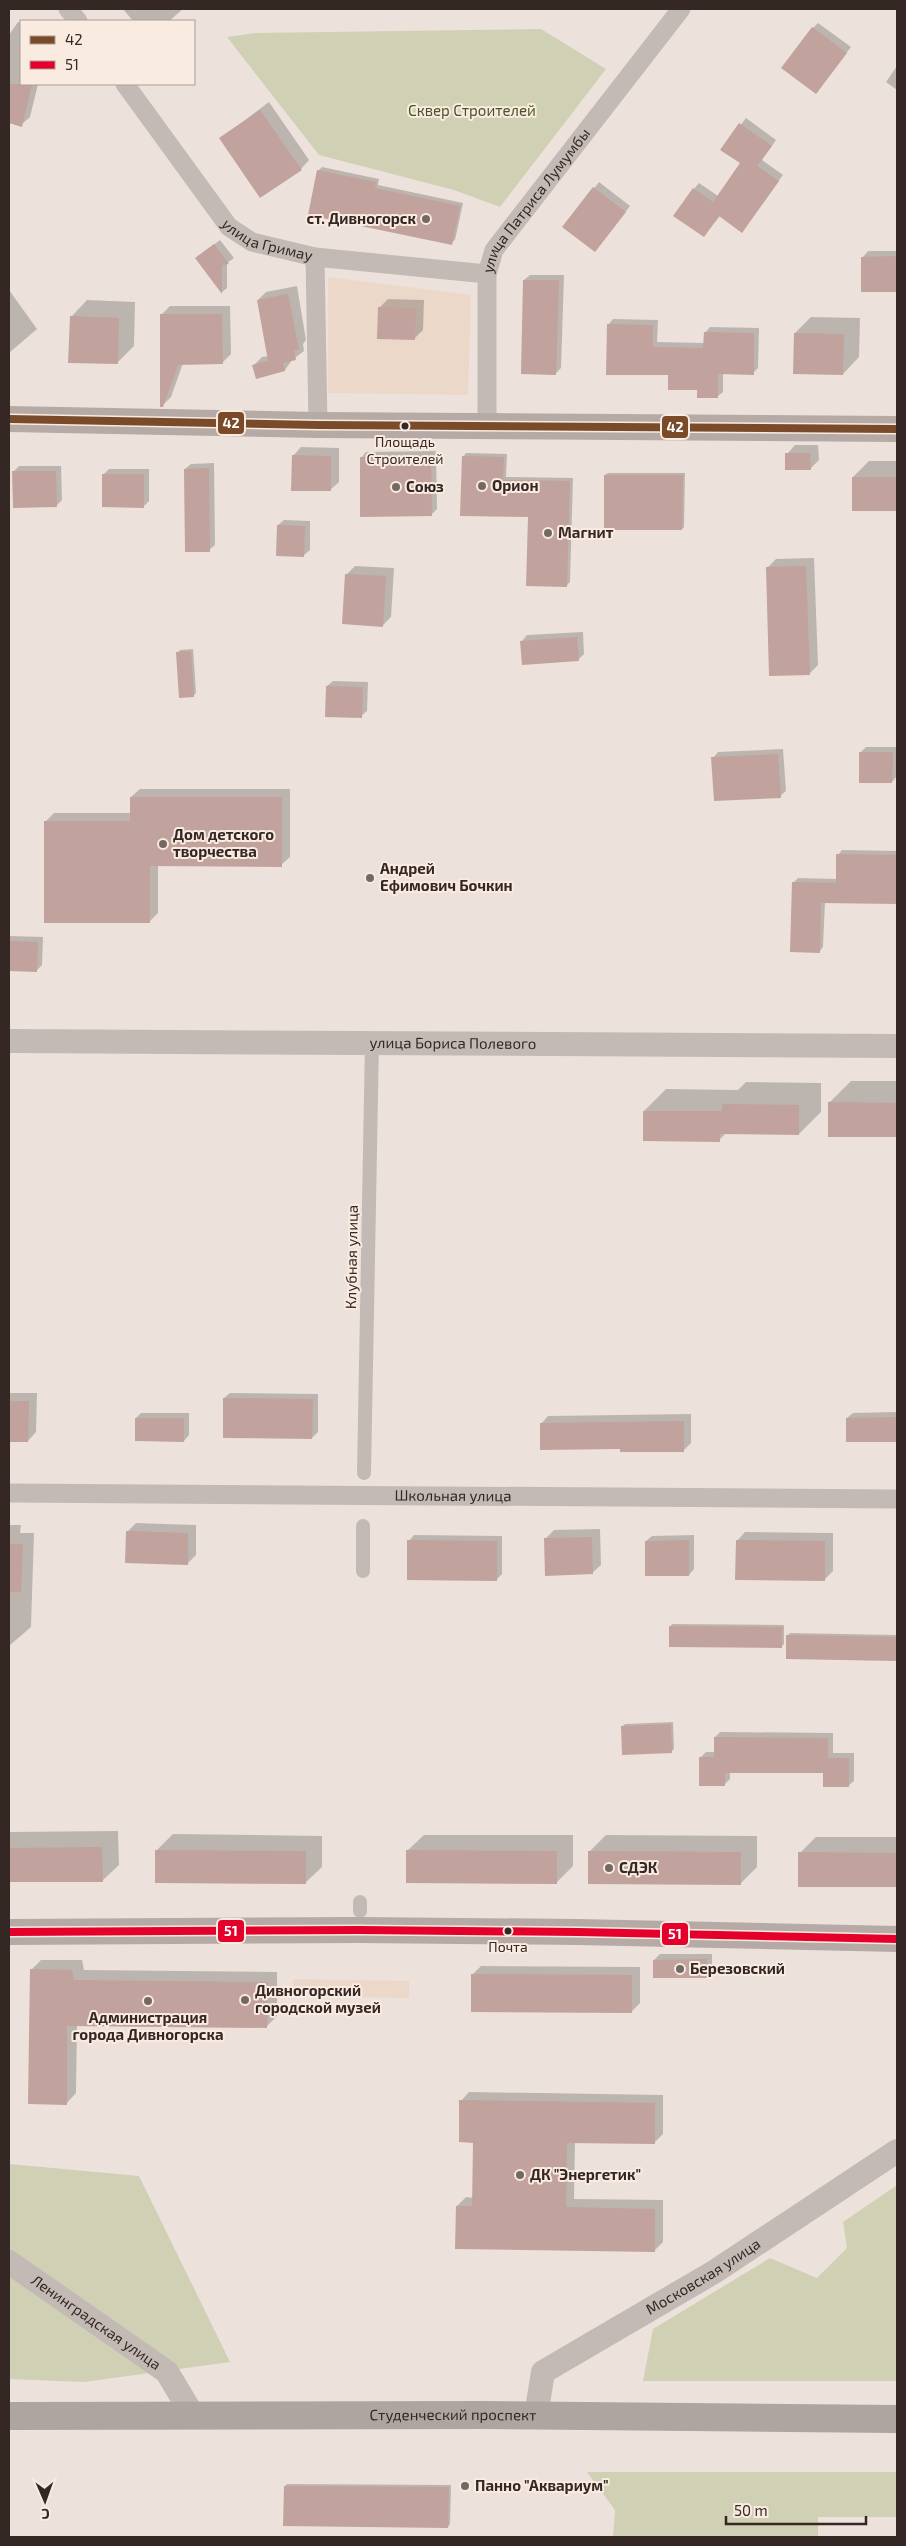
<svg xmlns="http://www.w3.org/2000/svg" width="906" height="2546" viewBox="0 0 906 2546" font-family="'Exo 2',sans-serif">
	<rect width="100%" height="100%" fill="#ece2db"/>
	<!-- green -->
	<path fill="#cfd0b4" d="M541 29 606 69 500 207 454 190 319 155 227 37 255 33Z
		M9 2164 139 2176 230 2362 84 2382 9 2379Z
		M897 2185V2381H643L653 2329 770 2258 817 2278 847 2248 843 2222Z
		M587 2472H897V2517H818V2537H613L615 2510Z"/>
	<!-- plaza -->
	<path fill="#ecd8c9" d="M328 277 471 295 468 395 328 393Z
		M293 1979 409 1981V1998L292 1996Z"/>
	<!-- shadow -->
	<path fill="#0003" d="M123 9H183L169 21H133Z
		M18 22 21 23V84H38L30 117 21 125 9 122V35Z
		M818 23 851 47 816 93 813 28Z
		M897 66V90L886 82Z
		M269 102 309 160 301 169 220 139Z
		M746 118 776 140 762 160 783 175 742 231 720 216 704 236 694 189 699 183 718 196 741 163 722 149Z
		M322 167 379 179 378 185 463 203 455 240 451 243 318 171Z
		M599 182 630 206 600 245 564 226Z
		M220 240 234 258 227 263V288L222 292 196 258Z
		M868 251H897V291H863V257Z
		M530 275H564L561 368 556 373 524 280Z
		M297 286 306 340 303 344 304 351 292 360 285 370 253 366 262 357 268 356 258 300 266 292Z
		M9 290 37 329 9 353Z
		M388 299 424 300 423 330 415 338 379 308Z
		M87 300 135 302 134 346 117 363 71 317Z
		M170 306H230L231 354 222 363H183L171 397 162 406 161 315Z
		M811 317 860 318 859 357 843 374 795 333Z
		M613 319 658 320 657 342 705 343V333L710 327 759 328 758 368 753 373H723V392L717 397 669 374 608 325Z
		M795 445H818L819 460 810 469 787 454Z
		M301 447 339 448V482L330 490 293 456Z
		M436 451 437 509 431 515 361 458 366 452Z
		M466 453 507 454 506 477 573 478 570 582 567 585 529 516 463 457Z
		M869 461H897V509L853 510V477Z
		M214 463 215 545 209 550 185 469 191 464Z
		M19 466H61L62 500 56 506 13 472Z
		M109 469H149V501L144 506 104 474Z
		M608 473H685L684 527 682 529 605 475Z
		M284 520 310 521V550L304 555 278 525Z
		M814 558 818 665 809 674 767 568 776 559Z
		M355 566 394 568 391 617 383 625 346 575Z
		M583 632 584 654 578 660 522 641 527 635Z
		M193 649 196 693 193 696 178 653 180 650Z
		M333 681 368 682 367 711 361 716 327 686Z
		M866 747H897V776L892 782 860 753Z
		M783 749 786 791 780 796 713 758 718 752Z
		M140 789H290V857L281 865H158V913L149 922 46 821 54 813H131V797Z
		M842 850 897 851V903L825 902 823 947 819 952 793 883 798 878 837 879 838 855Z
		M9 936 43 937 42 965 37 970 9 969Z
		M851 1081H897V1135H829V1103Z
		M746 1082 821 1083V1112L799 1134 726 1133 719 1140 644 1111 666 1089 738 1090Z
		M9 1393H37L36 1432 28 1441 9 1440Z
		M230 1393 318 1394V1432L312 1438 224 1398Z
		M897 1412V1440L847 1441V1418L853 1413Z
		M141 1413H189V1435L184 1441 136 1418Z
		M691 1414V1443L684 1450 622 1448 541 1424 548 1416Z
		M136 1523 196 1525V1555L187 1564 127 1532Z
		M9 1525H21L20 1533H34L31 1627 9 1646Z
		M600 1529 601 1565 592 1573 545 1539 554 1530Z
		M745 1532 833 1533V1571L824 1580 737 1541Z
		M414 1535 502 1536V1574L496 1580 409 1541Z
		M694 1535V1569L689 1575 646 1541 652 1536Z
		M672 1624 784 1625V1644L781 1647 670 1627Z
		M790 1633 897 1635V1660L787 1658 788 1635Z
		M673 1722 674 1749 671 1752 623 1726 625 1724Z
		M720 1732 833 1733V1753H854V1781L848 1786 824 1772 730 1771V1779L724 1785 701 1757 706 1752H715V1737Z
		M118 1831 119 1865 102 1881H9V1832Z
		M173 1834 322 1836V1867L305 1883 156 1851Z
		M424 1835H573V1866L557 1882 407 1851Z
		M606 1835 757 1836V1867L740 1884 589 1852Z
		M816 1837H897V1886H800V1853Z
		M660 1954H712V1971L707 1976 654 1960Z
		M41 1960H82L84 1970 277 1972V2016L267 2026 77 2024 76 2093 66 2104 31 1970Z
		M481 1966 640 1967V2003L631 2012 472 1975Z
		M469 2092 663 2095V2134L654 2143 575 2142 574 2199 663 2200V2242L654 2251 457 2206 466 2197 474 2198V2141L461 2101Z
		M287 2484 451 2485 450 2524 448 2527 285 2486Z"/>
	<!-- building -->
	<path fill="#c1a29c" d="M812 27 847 53 816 94 781 68Z
		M9 84H32L22 127 9 123Z
		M260 110 302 170 260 198 219 138Z
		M739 123 772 146 757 166 779 181 742 233 719 216 704 237 673 216 693 188 713 202 740 163 720 150Z
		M317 170 376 182 375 188 460 206 452 245 308 215Z
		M593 187 626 212 595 252 562 227Z
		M214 244 229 264 222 265V294L195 258Z
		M897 256V292H861V257Z
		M523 280H559L556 375 521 374Z
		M288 294 299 350H294L296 360 283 363 285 371 256 379 252 365 268 361 257 300Z
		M378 307 416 308 415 340 377 339Z
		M160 314H222L223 364 178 365 163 407H160Z
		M70 316 119 318 118 364 68 363Z
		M607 324 653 325V347L703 348 704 332 754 333V375L718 374V398H697V390H668V375H606Z
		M794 333 844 334 843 375 793 374Z
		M785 453H810L811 470H785Z
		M292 455 331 456V491H291Z
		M431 456 432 516 360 517V457Z
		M462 456 504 457 503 480 570 481 567 587 526 586 528 517 460 516Z
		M209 468 210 552H185L184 469Z
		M12 471H56L57 507 13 508Z
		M102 474H144V508L102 507Z
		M604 475H683L682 530H604Z
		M852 477H897V511H852Z
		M277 525 305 526 304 557 276 556Z
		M806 566 810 675 769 676 766 567Z
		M345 574 386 576 383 627 342 624Z
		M577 637 579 661 522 665 520 641Z
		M191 651 194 697 179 698 176 652Z
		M326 686 363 687 362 718 325 717Z
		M859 752H893L892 783H859Z
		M778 754 781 798 714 801 711 757Z
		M130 797H282V867L150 866V923H44V821H130Z
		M836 854 897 855V904L821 903 820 953 790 952 792 882 836 883Z
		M9 941 38 942 37 972 9 971Z
		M828 1102 897 1103V1137H828Z
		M722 1104 799 1105V1135L720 1134V1142L643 1141V1111H722Z
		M223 1398 313 1399 312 1439 223 1438Z
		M9 1401H29L28 1442H9Z
		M897 1417V1442H846V1418Z
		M135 1418H184V1442L135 1441Z
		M684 1421V1452H620V1449L540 1450V1423Z
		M126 1531 188 1533V1565L125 1563Z
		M592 1537 593 1574 545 1576 544 1538Z
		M407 1540 497 1541V1581L407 1580Z
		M689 1540V1576H645V1541Z
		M736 1540 825 1541V1581L735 1580Z
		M9 1544H23L21 1592H9Z
		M669 1626 782 1627V1648L669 1647Z
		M786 1635 897 1637V1661L786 1659Z
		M671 1724 672 1753 622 1755 621 1726Z
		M714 1737 828 1738V1758H849V1787H823V1773H725V1786H699V1757H714Z
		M102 1847 103 1882H9V1848Z
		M155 1850 306 1851V1884L155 1883Z
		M406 1850 557 1851V1884L406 1883Z
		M588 1851 741 1852V1885L588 1884Z
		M798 1852 897 1853V1887H798Z
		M707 1959V1978H653V1960Z
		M30 1969 72 1970 74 1980 268 1982 267 2028 67 2026V2105L28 2104Z
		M471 1974 632 1975V2013L471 2012Z
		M459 2100 655 2103V2144L567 2143 566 2207 655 2209V2252L455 2249 456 2206H472L473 2143 459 2142Z
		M284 2486 449 2487 448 2528 283 2526Z"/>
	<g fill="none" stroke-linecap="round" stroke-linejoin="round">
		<!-- pedestrian -->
		<path stroke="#c4bab5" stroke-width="14" d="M364 1473 372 1042
			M363 1571V1526
			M360 1911V1902"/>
		<!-- minor -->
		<g stroke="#c4bab5" stroke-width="19">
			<path d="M68 9 78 21"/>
			<path id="s1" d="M125 84 229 227 252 242 315 257 487 274"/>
			<path d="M315 257 318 425"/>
			<path id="s2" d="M487 426V274L494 250 681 9"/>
			<path id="s3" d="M9 1493 897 1499"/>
		</g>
		<!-- tertiary -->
		<g stroke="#c4bab5" stroke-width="24">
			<path id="s4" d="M9 1041 897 1046"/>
			<path id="s5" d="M9 2262 167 2372 192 2414"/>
			<path id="s6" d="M536 2416 543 2372 714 2272 897 2151"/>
		</g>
		<!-- secondary -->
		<path stroke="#b5aaa5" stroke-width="26" d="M9 419 318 425 897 429
			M9 1932 359 1930 578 1932 897 1939"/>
		<!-- trunk -->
		<path stroke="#aea5a0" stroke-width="28" id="s7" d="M9 2416 482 2415 897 2419"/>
		<!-- bus-1 casing -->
		<g stroke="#faebe1" stroke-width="11">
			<path id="bus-1" d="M9 419 318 425 897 429"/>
		</g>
		<!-- bus-2 casing -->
		<g stroke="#faebe1" stroke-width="11">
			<path id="bus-2" d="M9 1932 359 1930 578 1932 897 1939"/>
		</g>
		<!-- bus-1 -->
		<use href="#bus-1" stroke="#7a4b2a" stroke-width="8"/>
		<!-- bus-2 -->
		<use href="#bus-2" stroke="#e4002b" stroke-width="8"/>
	</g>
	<!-- markers -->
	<g fill="#746864" stroke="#faebe1" stroke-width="2">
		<circle cx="426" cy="219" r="5"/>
		<circle cx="482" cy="486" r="5"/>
		<circle cx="396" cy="487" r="5"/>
		<circle cx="548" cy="533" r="5"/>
		<circle cx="163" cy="844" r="5"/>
		<circle cx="370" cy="878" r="5"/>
		<circle cx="609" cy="1868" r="5"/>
		<circle cx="680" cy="1969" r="5"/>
		<circle cx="245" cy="2000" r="5"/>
		<circle cx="148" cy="2001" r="5"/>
		<circle cx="520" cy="2175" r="5"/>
		<circle cx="465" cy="2486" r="5"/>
	</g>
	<g fill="#342724" stroke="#faebe1" stroke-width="2">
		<circle cx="405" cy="426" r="4.5"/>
		<circle cx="508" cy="1931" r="4.5"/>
	</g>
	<g text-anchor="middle" stroke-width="4" stroke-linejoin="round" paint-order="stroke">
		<!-- bus labels -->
		<g font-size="14" fill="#342724" stroke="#faebe1">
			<text x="405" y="447">Площадь<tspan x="405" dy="17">Строителей</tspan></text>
			<text x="508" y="1952">Почта</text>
		</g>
		<!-- park labels -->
		<g font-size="15" fill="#495426" stroke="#faebe1">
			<text x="472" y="116">Сквер Строителей</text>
		</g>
		<!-- street labels -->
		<g font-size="15" fill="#342724" stroke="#faebe1">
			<text dy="5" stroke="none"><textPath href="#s2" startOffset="241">улица Патриса Лумумбы</textPath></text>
			<text dy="5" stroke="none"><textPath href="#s1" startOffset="218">улица Гримау</textPath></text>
			<text dy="5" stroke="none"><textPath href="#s4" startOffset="444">улица Бориса Полевого</textPath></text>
			<text transform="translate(352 1257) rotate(-89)" y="5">Клубная улица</text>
			<text dy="5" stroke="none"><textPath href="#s3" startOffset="444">Школьная улица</textPath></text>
			<text dy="5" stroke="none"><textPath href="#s6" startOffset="231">Московская улица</textPath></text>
			<text dy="5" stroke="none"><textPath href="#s5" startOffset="106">Ленинградская улица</textPath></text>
			<text dy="5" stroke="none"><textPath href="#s7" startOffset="444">Студенческий проспект</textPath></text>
		</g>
		<!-- poi labels -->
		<g font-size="15" font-weight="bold" fill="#342724" stroke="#faebe1" text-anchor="start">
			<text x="416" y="224" text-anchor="end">ст. Дивногорск</text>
			<text x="492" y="491">Орион</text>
			<text x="406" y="492">Союз</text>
			<text x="558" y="538">Магнит</text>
			<text x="173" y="840">Дом детского<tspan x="173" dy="17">творчества</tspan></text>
			<text x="380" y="874">Андрей<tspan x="380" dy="17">Ефимович Бочкин</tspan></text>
			<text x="619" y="1873">СДЭК</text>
			<text x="690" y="1974">Березовский</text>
			<text x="255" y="1996">Дивногорский<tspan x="255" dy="17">городской музей</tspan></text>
			<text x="148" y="2023" text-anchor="middle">Администрация<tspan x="148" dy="17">города Дивногорска</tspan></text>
			<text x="530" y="2180">ДК "Энергетик"</text>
			<text x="475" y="2491">Панно "Аквариум"</text>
		</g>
	</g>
	<g stroke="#faebe1" stroke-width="2">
		<rect x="217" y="411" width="28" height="24" rx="5" fill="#7a4b2a"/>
		<rect x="661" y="415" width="28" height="24" rx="5" fill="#7a4b2a"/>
		<rect x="217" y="1919" width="28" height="24" rx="5" fill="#e4002b"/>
		<rect x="661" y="1922" width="28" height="24" rx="5" fill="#e4002b"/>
	</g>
	<g font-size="14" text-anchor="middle" font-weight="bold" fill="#fff">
		<text x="231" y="428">42</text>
		<text x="675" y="432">42</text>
		<text x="231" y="1936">51</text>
		<text x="675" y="1939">51</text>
	</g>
	<!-- border -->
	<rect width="906" height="2546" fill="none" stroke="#342724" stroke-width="20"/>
	<!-- legend -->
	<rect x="20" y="20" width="175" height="65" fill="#faebe1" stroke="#ab9d95"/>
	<rect x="30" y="36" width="25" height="8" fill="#7a4b2a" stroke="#ab9d95"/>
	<text x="65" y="45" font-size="15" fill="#342724">42</text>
	<rect x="30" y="61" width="25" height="8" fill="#e4002b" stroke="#ab9d95"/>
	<text x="65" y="70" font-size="15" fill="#342724">51</text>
	<!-- north arrow -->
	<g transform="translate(45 2501) rotate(178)" stroke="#faebe1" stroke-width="4" paint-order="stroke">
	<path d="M0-4L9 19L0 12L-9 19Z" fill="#342724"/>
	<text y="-8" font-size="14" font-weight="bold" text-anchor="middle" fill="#342724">С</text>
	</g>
	<!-- scale -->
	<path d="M726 2516v8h140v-8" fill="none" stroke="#342724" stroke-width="2.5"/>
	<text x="734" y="2516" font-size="15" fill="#342724" stroke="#faebe1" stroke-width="4" paint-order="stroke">50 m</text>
</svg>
